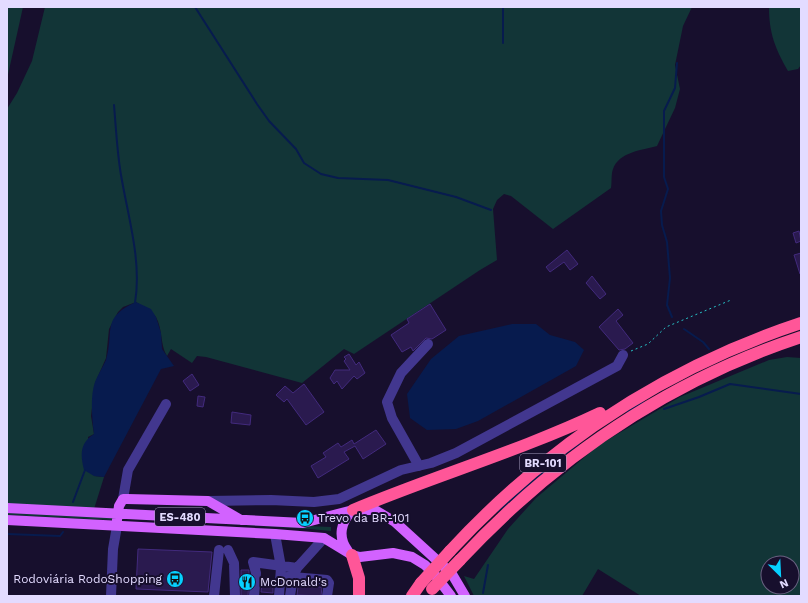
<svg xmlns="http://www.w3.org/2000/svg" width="808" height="603" viewBox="0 0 808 603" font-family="'Work Sans',sans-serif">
	<rect width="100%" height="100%" fill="#170f2d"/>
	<!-- green -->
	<path fill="#123537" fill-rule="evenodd" d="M7 7H23L7 79Z
		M45 7H692L683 26 675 65 680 89 675 108 657 146C642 150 619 152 613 169 611 174 612 182 611 188L553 229 511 196 504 194 497 200 493 209 497 260 480 270 354 354 344 349 302 383 206 357 197 356 192 363 171 349 167 356C160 345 163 330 156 317 152 312 141 306 136 302L123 307 118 312 109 329 106 358 95 383 91 416 94 434 88 437 94 476 104 477 94 509 7 504V109L17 93 32 61Z
		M769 7H801V65L798 69 788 71C775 48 769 33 769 7Z
		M787 357 801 358V596H641L598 569 582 596H474L464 576 474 579 508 529 536 498 599 445 680 397 769 360ZM768 563H792V587H768Z
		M7 511 114 516V520L7 515Z
		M123 518 331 527V531L310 529Z"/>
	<!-- water -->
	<path fill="#071b4e" d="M136 302 151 309 156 317 161 333 162 349 174 366 161 369 104 477 94 476 84 470C80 454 80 443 94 434 92 419 90 396 95 382 98 374 103 367 106 360 115 332 100 318 136 302Z
		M512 324H536L550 335 575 342 584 350 576 366 478 421 456 429 427 430 410 418 407 394 431 359 459 336Z"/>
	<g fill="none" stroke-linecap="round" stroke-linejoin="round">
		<!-- stream -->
		<path stroke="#071b4e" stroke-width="2" d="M195 7 257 104 269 121 296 149 304 163 321 174 338 178 388 180 456 197 491 210
			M503 7V43
			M114 105C116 128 117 152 121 175 128 217 142 261 135 303
			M672 317 667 305 670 278 667 242 662 225 661 211 668 189 664 177V111L675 88 677 63
			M684 329 703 342 709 349
			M664 409 699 397 730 384 801 394
			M627 412 643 402
			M566 453 579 444
			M73 502 85 470
			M498 511 553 464
			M7 534 60 536 63 532
			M483 593 488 565"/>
	</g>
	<!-- building -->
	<path fill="#2a1a4f" stroke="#422a7d" d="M799 231 801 241 796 243 793 233Z
		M567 250 578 264 570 270 564 262 550 272 546 267Z
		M801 253V274H800L794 255Z
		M592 276 606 294 600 299 586 283Z
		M430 304 446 330 432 339 426 338 413 351 411 347 402 352 391 335 409 323 407 319Z
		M618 309 623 315 616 321 633 343 625 349 619 350 599 327Z
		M349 354 356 365 359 362 365 373 357 379 354 376 342 389 337 381 334 384 330 378 335 370H350L344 361 346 359 344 357Z
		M192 374 199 385 190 391 183 381Z
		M304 384 324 412 306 425 287 399 284 402 276 395 285 386 293 393Z
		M198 396 205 397 203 407 197 406Z
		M232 412 251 415 250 425 231 423Z
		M376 430 386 444 363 459 355 446 344 452 349 459 318 478 311 466 326 457 323 453 338 443 341 447 352 440 354 444Z
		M138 549 212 552 208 592 136 589Z
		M241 570H249V574L248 596H241Z
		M262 583H273V593L261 592Z
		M298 587H322L321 596 297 595Z"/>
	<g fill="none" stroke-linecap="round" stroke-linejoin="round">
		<!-- path -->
		<path stroke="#27c2c7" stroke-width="1" stroke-dasharray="2 3" stroke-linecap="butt" d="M631 351 648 344 666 327 731 300"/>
		<!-- minor -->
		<path stroke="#42378f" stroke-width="10" d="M419 466 392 418 387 402 401 373 428 344
			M123 499 128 470 166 404
			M208 501 271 500 314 502 339 499 401 470 431 463 456 453 617 366 623 355
			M275 534 281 567 279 596
			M324 538 297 568 293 577 327 580 329 583 327 596
			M228 550 234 563 235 596
			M287 577H293L290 596
			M111 596 113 549 117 526
			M214 596 219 550
			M254 596 256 573 253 562 297 568"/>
		<!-- major -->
		<path stroke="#d262ff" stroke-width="10" d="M7 508 303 523 353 510H375L395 522 452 574 465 596
			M7 520 275 534 324 538 352 555 360 557 393 553 412 557 425 565 435 575 451 596
			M117 520 119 506 123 499H127L208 501 241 520
			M348 551C337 537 341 521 353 510"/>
		<!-- highway -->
		<path stroke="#ff5698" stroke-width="12" d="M353 510C434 476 520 451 600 413
			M450 551C547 446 665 368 801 323
			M352 555 359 578V596
			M460 560C555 458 668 381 801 337
			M412 596 421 583"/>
		<!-- highway-bridge -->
		<path stroke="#ff5698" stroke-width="12" d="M421 583 450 551
			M432 589 460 560"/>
	</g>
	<!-- icons -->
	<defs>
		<g id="bus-disc" transform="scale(0.9)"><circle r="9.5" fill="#07d0ff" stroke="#170f2d"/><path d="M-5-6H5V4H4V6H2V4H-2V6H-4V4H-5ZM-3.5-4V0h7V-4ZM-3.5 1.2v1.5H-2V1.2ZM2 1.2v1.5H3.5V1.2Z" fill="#111"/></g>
		<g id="restaurant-disc" transform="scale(0.9)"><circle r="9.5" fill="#07d0ff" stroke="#170f2d"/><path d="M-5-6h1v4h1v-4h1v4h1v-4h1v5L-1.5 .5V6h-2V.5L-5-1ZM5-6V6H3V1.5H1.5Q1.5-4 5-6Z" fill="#111"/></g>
	</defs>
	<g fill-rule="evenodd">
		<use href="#bus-disc" x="305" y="518"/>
		<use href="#bus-disc" x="175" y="579"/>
		<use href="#restaurant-disc" x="247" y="582"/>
	</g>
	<g text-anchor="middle" stroke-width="4" stroke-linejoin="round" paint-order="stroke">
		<!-- shield labels -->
		<g fill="#170f2d" stroke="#a69ec0" stroke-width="1">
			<rect x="520" y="454" width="46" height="18" rx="3"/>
			<rect x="155" y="508" width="50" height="18" rx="3"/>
		</g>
		<g font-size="11" font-weight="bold" fill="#e3dbff">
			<text x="543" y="467">BR-101</text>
			<text x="180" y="521">ES-480</text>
		</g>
		<!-- poi labels -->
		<g font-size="12" fill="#e3dbff" stroke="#170f2d" text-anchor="start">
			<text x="318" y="522">Trevo da BR-101</text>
			<text x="162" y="583" text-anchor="end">Rodoviária RodoShopping</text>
			<text x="260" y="586">McDonald's</text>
		</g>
	</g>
	<!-- border -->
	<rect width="808" height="603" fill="none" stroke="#e3dbff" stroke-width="16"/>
	<!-- north arrow -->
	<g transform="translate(780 575) rotate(156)"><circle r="19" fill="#170f2d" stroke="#696181"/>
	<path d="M0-3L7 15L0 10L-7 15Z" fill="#07d0ff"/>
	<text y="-6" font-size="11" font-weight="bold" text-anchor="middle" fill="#e3dbff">N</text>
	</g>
</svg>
